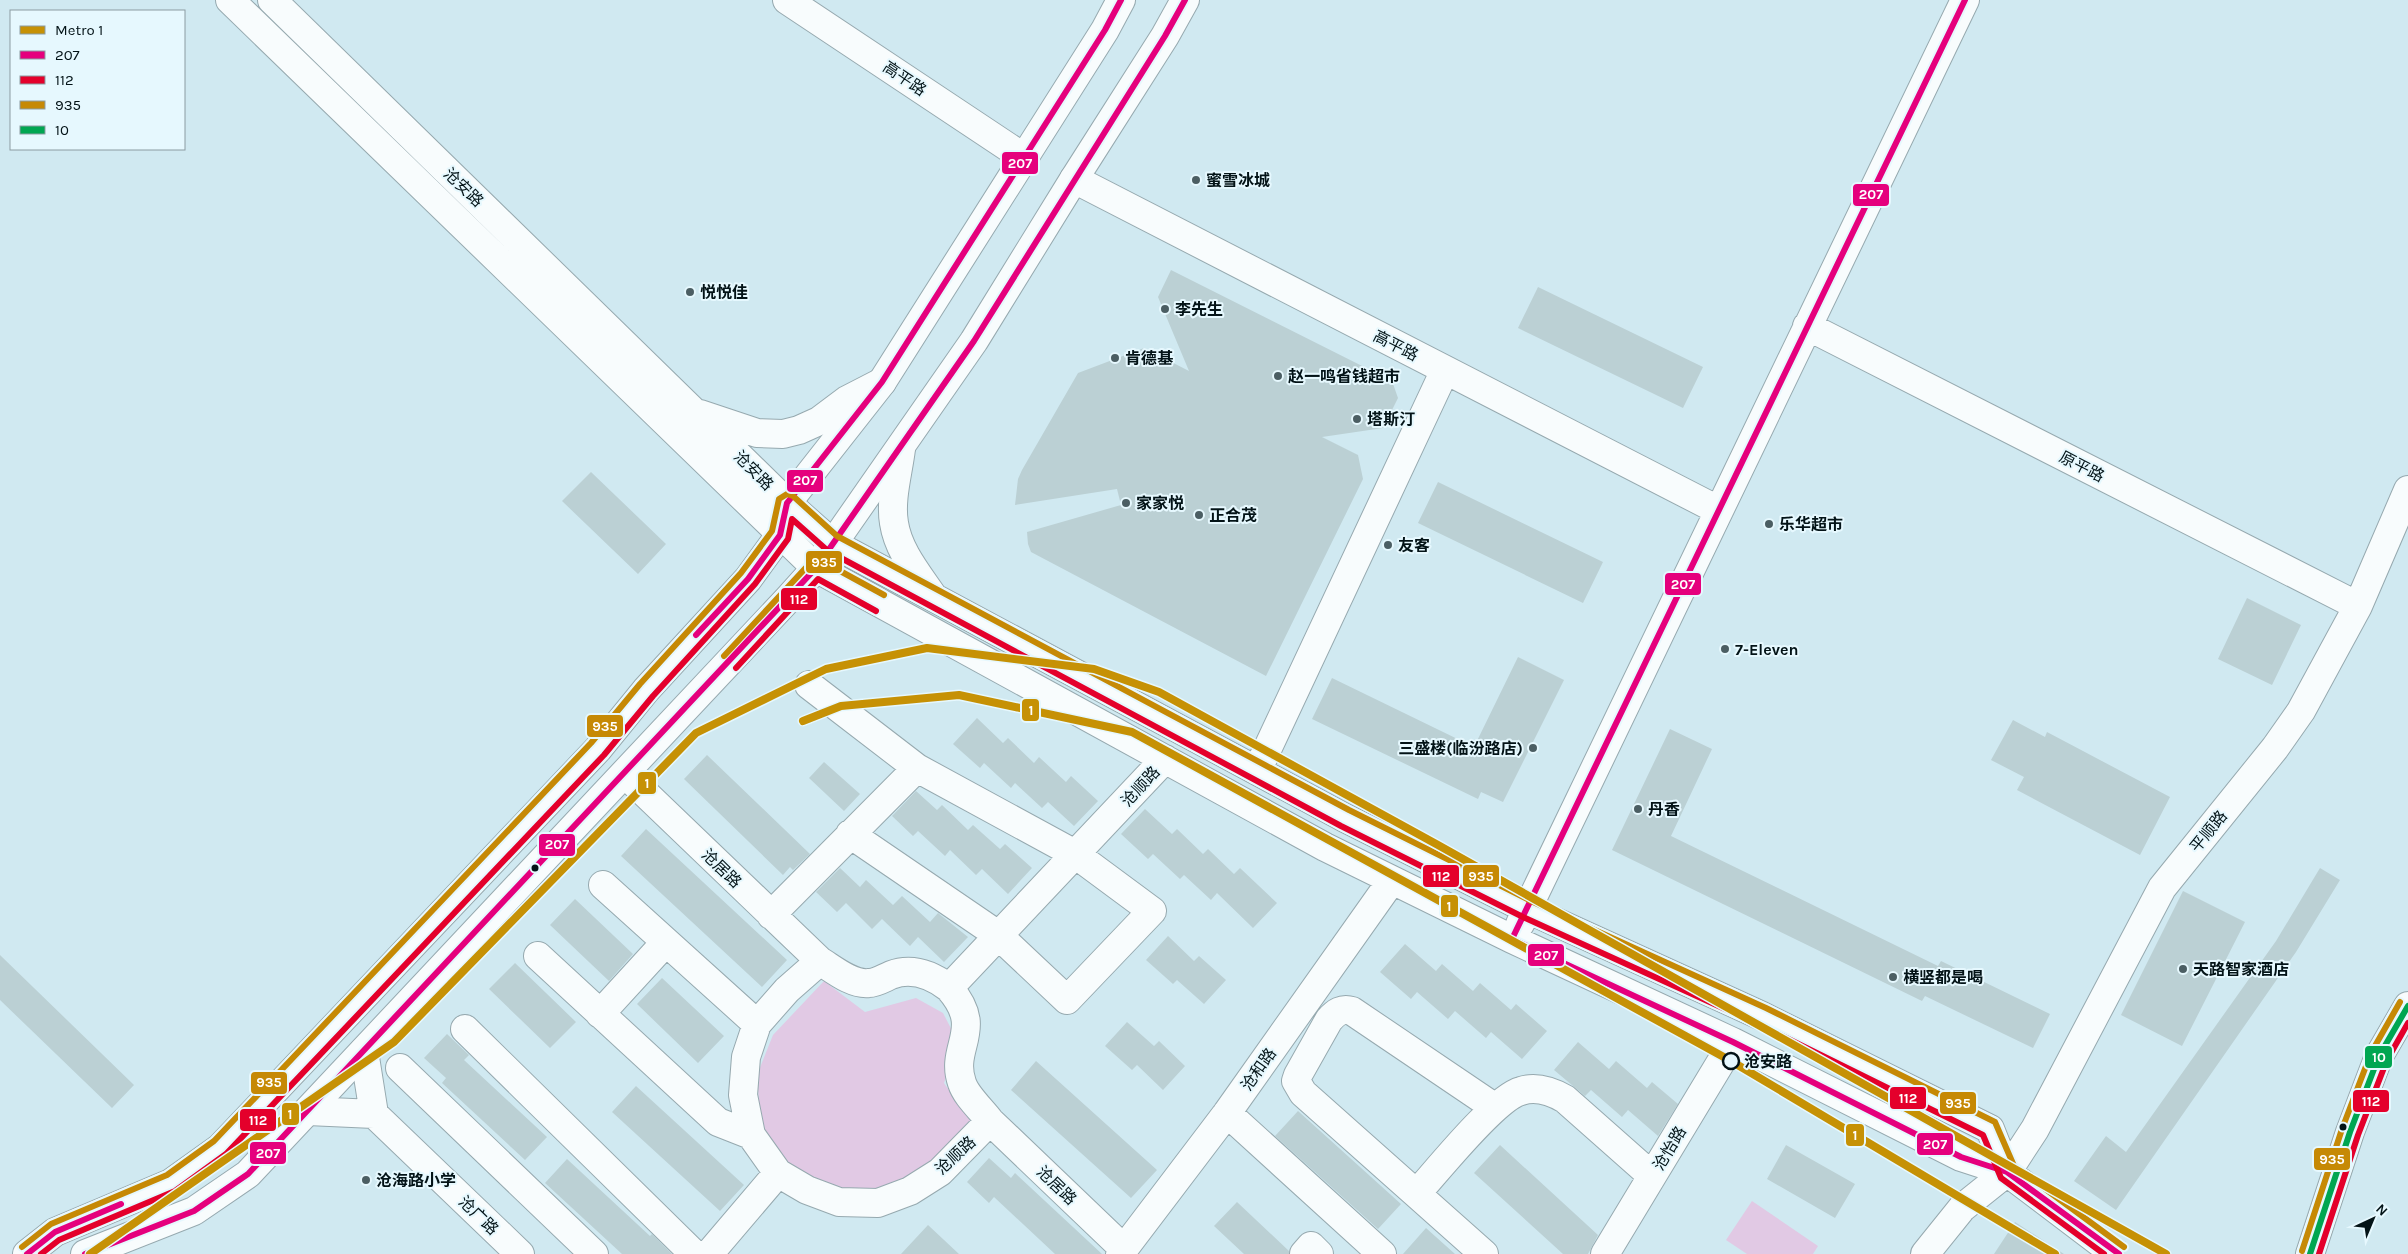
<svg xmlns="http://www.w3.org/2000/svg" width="2408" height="1254" viewBox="0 0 2408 1254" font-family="Karla,'Noto Sans SC',sans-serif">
	<rect width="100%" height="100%" fill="#d0e9f1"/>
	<!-- green -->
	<path fill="#e1c9e4" d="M824 981 865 1012 916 998 943 1013 958 1042 944 1083 972 1123 921 1178 881 1200 791 1176 761 1133 757 1075 773 1035Z
		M1752 1201 1818 1246 1813 1254H1747L1726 1240Z"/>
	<!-- building -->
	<path fill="#bbd0d4" d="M1171 270 1392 381 1398 398 1383 428 1322 437 1358 455 1363 479 1266 676 1031 552 1028 544 1027 532 1121 505 1117 489 1015 505 1018 479 1022 470 1078 373 1144 348 1189 371 1158 297Z
		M1538 287 1703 367 1683 408 1518 328Z
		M591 472 666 544 638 574 562 501Z
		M1438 482 1603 562 1583 603 1418 523Z
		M2247 598 2301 625 2272 685 2218 659Z
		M1518 657 1564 680 1503 802 1481 792 1478 799 1312 719 1332 678 1474 747Z
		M977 718 1003 743 1008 738 1034 763 1039 757 1066 782 1071 776 1098 801 1074 826 1048 802 1042 808 1015 783 1011 788 984 763 980 768 953 744Z
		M2013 720 2045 737 2047 732 2170 797 2140 855 2017 790 2024 777 1991 760Z
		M1670 729 1712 749 1671 836 1938 966 1941 961 2050 1014 2033 1048 1925 996 1922 1001 1612 850Z
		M707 755 810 854 793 870 790 867 783 875 684 779Z
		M824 762 860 794 844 811 809 778Z
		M916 791 937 810 942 805 968 830 973 825 1000 849 1005 844 1032 868 1008 894 982 869 976 875 950 850 945 856 918 831 913 836 892 816Z
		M1145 809 1172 834 1177 829 1203 854 1208 849 1234 874 1240 868 1277 903 1253 928 1217 893 1211 900 1184 875 1180 879 1153 854 1148 859 1121 834Z
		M646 829 787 960 762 987 621 856Z
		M840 868 860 887 866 880 893 905 902 896 930 922 938 913 968 937 944 962 918 937 910 946 882 919 872 929 846 903 837 912 816 892Z
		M2320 868 2340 880 2296 952 2116 1210 2074 1181 2106 1136 2126 1152 2276 941Z
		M2183 891 2245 922 2182 1046 2121 1015Z
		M575 899 633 954 609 981 550 925Z
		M1168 936 1194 961 1199 956 1226 980 1204 1004 1177 980 1173 984 1146 960Z
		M1405 944 1436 971 1442 964 1473 991 1480 983 1511 1010 1516 1004 1547 1031 1522 1059 1491 1032 1486 1038 1455 1011 1448 1019 1417 992 1411 999 1380 972Z
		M0 955 134 1085 112 1108 0 1000Z
		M515 963 576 1022 550 1048 489 989Z
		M662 978 724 1036 698 1063 637 1004Z
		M1127 1022 1154 1046 1159 1041 1185 1066 1163 1090 1137 1065 1132 1070 1105 1046Z
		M447 1034 469 1055 464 1060 547 1137 525 1160 442 1083 446 1078 424 1058Z
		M1578 1042 1609 1069 1616 1061 1647 1088 1652 1082 1678 1104 1658 1136 1628 1110 1622 1117 1591 1090 1585 1096 1554 1070Z
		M1036 1061 1157 1170 1131 1198 1011 1090Z
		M636 1086 744 1185 720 1211 612 1112Z
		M1298 1111 1401 1204 1378 1229 1275 1136Z
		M1500 1145 1598 1235 1588 1254H1563L1474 1173Z
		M1786 1145 1855 1184 1835 1218 1767 1179Z
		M989 1158 1011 1178 1015 1173 1102 1254H1055L994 1197 989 1203 967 1182Z
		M567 1159 650 1236 652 1234 672 1254H622L545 1183Z
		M1237 1202 1289 1251V1254H1244L1214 1226Z
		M2015 1222 2064 1254H1994Z
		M928 1225 959 1254H901Z
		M1426 1228 1455 1254H1403Z"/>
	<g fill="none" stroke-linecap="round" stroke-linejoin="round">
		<!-- minor-tunnel -->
		<path stroke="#b1c9d0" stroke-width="28" stroke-dasharray="28 14" stroke-linecap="butt" d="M2102 1244 2119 1254"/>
		<!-- minor casing -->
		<g stroke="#96a9af" stroke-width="30">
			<path id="minor" d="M230 0 816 568 1325 847 1512 939 1733 1042 1961 1157 2007 1172 2102 1244
				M272 0 787 503 832 543 1345 818 1527 909 1762 1016 1990 1129 2007 1172
				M787 0 1023 157
				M1074 179 1718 510
				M1807 326 2358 606
				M700 414 757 433 783 434 799 430 819 421 847 400 882 382
				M901 449C898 473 890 500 894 523 898 550 917 573 932 595
				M809 685 917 768 1075 854 1152 911 1067 1000 998 935 850 834
				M1257 771 1445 370
				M625 774 820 961
				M603 885 757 1024
				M771 915 917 768
				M1520 924 1965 0
				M538 956 718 1122 751 1135
				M949 988C932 975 912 967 891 975 884 978 876 983 869 983 852 985 833 969 820 961L787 990 757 1024 746 1057 743 1095 751 1135 778 1173 807 1190 839 1202 878 1203 910 1191 940 1172 990 1121C982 1110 966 1096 962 1083 949 1046 986 1030 949 988L1165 759
				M600 1014 665 943
				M465 1029 694 1254
				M364 1051 374 1114 520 1254
				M400 1068 594 1254
				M308 1111 374 1114
				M1227 1113 1382 1254
				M990 1121 1124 1249
				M1417 1193C1438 1170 1495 1098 1521 1091 1536 1086 1551 1091 1565 1099L1652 1176
				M709 1254 778 1173
				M1120 1254 1227 1113 1392 880
				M1304 1254 1311 1246 1319 1254
				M1484 1254 1303 1093 1296 1081 1298 1075 1329 1020C1336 1012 1342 1008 1352 1011L1494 1107
				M1605 1254 1733 1042
				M1925 1254 1962 1208 2007 1172 2035 1129 2162 888 2275 748 2301 711 2358 606 2408 490"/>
		</g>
		<!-- major casing -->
		<g stroke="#96a9af" stroke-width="30">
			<path id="major" d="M27 1254 55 1232 171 1183 220 1148 598 749 646 690 748 579 780 535 787 503 882 382 1105 30 1121 0
				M85 1254 194 1211 248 1174 788 599 816 568 974 341 1074 179 1165 36 1185 0
				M2310 1254 2350 1132 2379 1056 2408 1006"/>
		</g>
		<!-- minor -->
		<use href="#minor" stroke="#f8fcfd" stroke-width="28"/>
		<!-- major -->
		<use href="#major" stroke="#f8fcfd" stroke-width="28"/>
		<!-- bus-1 casing -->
		<g stroke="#e6f8fe" stroke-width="10">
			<path id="bus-1" d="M1965 0 1512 939 1733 1042 1961 1157 2007 1172 2119 1254
				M696 635 748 579 780 535 787 503 882 382 1105 30 1121 0
				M27 1254 55 1232 121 1204
				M85 1254 194 1211 248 1174 816 568 974 341 1165 36 1185 0"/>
		</g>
		<!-- bus-2 casing -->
		<g stroke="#e6f8fe" stroke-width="10">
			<path id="bus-2" d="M736 668 818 579 876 611
				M41 1254 59 1240 175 1191 226 1154 604 755 653 696 755 584 788 539 792 519 828 551 1341 826 1523 917 1758 1024 1983 1135 2001 1178 2104 1254
				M2319 1254 2358 1135 2387 1060 2408 1023"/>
		</g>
		<!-- bus-3 casing -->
		<g stroke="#e6f8fe" stroke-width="10">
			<path id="bus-3" d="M724 656 813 560H820L884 595
				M22 1247 51 1224 167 1175 214 1141 591 743 640 684 741 573 772 531 779 499 787 494 793 496 837 536 1349 810 1531 901 1766 1008 1995 1122 2014 1166 2124 1247
				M2302 1251 2342 1129 2371 1053 2400 1002"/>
		</g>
		<!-- bus-4 casing -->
		<g stroke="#e6f8fe" stroke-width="10">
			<path id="bus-4" d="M2310 1254 2350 1132 2379 1056 2408 1006"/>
		</g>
		<!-- bus-1 -->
		<use href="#bus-1" stroke="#e5007d" stroke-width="6"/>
		<!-- bus-2 -->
		<use href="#bus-2" stroke="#e4002b" stroke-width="6"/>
		<!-- bus-3 -->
		<use href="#bus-3" stroke="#c68905" stroke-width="6"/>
		<!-- bus-4 -->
		<use href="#bus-4" stroke="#00a651" stroke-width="6"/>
		<!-- metro-1 casing -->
		<g stroke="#e6f8fe" stroke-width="11">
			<path id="metro-1" d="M803 721 841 706 959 695 1132 732 1731 1061 2055 1254
				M90 1254 394 1042 696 733 826 669 927 648 1094 669 1159 692 1438 845 2166 1254"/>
		</g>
		<!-- metro-1 -->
		<use href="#metro-1" stroke="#c69105" stroke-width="8"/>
	</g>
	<!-- markers -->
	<g fill="#4b5e63" stroke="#e6f8fe" stroke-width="2">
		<circle cx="1196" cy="180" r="5"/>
		<circle cx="690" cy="292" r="5"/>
		<circle cx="1165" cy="309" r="5"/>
		<circle cx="1115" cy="358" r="5"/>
		<circle cx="1278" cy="376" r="5"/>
		<circle cx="1357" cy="419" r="5"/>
		<circle cx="1126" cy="503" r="5"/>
		<circle cx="1199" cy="515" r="5"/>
		<circle cx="1769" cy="524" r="5"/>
		<circle cx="1388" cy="545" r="5"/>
		<circle cx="1725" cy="649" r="5"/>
		<circle cx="1533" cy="748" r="5"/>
		<circle cx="1638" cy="809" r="5"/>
		<circle cx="2183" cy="969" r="5"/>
		<circle cx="1893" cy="977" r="5"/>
		<circle cx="366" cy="1180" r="5"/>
	</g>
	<g fill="#031317" stroke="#e6f8fe" stroke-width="2">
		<circle cx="535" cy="868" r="4.5"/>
		<circle cx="2343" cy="1127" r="4.5"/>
	</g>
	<circle fill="#e6f8fe" stroke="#031317" stroke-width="2.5" cx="1731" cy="1061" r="8"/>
	<g text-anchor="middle" stroke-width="4" stroke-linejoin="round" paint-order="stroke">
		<!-- street labels -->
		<g font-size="16" fill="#031317" stroke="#e6f8fe">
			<text transform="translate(905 78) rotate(34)" y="6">高平路</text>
			<text transform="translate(464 187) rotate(44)" y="6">沧安路</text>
			<text transform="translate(1396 345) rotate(27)" y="6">高平路</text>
			<text transform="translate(2082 466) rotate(27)" y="6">原平路</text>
			<text transform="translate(754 470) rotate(45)" y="6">沧安路</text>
			<text transform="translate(1140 786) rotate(-47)" y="6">沧顺路</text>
			<text transform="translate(2208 831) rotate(-51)" y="6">平顺路</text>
			<text transform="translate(722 868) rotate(44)" y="6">沧居路</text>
			<text transform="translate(1258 1069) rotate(-55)" y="6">沧和路</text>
			<text transform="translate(1669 1148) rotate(-59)" y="6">沧怡路</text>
			<text transform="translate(955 1155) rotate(-43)" y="6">沧顺路</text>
			<text transform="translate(1057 1185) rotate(44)" y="6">沧居路</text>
			<text transform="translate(479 1215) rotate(44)" y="6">沧广路</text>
		</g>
		<!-- poi labels -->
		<g font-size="16" font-weight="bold" fill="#031317" stroke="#e6f8fe" text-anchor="start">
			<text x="1206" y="186">蜜雪冰城</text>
			<text x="700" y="298">悦悦佳</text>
			<text x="1175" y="315">李先生</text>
			<text x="1125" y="364">肯德基</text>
			<text x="1288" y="382">赵一鸣省钱超市</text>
			<text x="1367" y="425">塔斯汀</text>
			<text x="1136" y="509">家家悦</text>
			<text x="1209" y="521">正合茂</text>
			<text x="1779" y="530">乐华超市</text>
			<text x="1398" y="551">友客</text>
			<text x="1735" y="655">7-Eleven</text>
			<text x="1523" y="754" text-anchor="end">三盛楼(临汾路店)</text>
			<text x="1648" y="815">丹香</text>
			<text x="2193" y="975">天路智家酒店</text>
			<text x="1903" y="983">横竖都是喝</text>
			<text x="376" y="1186">沧海路小学</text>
		</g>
		<!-- stop labels -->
		<g font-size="16" font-weight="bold" fill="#031317" stroke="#e6f8fe" text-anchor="start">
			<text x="1744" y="1067">沧安路</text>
		</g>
	</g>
	<g stroke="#e6f8fe" stroke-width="2">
		<rect x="1001" y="151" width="38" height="24" rx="5" fill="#e5007d"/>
		<rect x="1852" y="183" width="38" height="24" rx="5" fill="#e5007d"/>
		<rect x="786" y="469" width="38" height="24" rx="5" fill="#e5007d"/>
		<rect x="805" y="550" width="38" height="24" rx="5" fill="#c68905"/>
		<rect x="1664" y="572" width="38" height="24" rx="5" fill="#e5007d"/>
		<rect x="780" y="587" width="38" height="24" rx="5" fill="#e4002b"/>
		<rect x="1021" y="698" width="19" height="24" rx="5" fill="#c69105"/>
		<rect x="586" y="714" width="38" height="24" rx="5" fill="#c68905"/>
		<rect x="637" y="771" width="20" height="24" rx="5" fill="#c69105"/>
		<rect x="538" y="833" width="38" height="24" rx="5" fill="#e5007d"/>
		<rect x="1462" y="864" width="38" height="24" rx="5" fill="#c68905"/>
		<rect x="1422" y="864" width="38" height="24" rx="5" fill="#e4002b"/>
		<rect x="1440" y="894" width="19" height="24" rx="5" fill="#c69105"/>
		<rect x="1527" y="943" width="38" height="24" rx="5" fill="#e5007d"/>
		<rect x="2364" y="1045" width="29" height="24" rx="5" fill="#00a651"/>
		<rect x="250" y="1071" width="38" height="24" rx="5" fill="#c68905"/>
		<rect x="1889" y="1086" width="38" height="24" rx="5" fill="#e4002b"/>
		<rect x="2352" y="1089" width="38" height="24" rx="5" fill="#e4002b"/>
		<rect x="1939" y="1091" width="38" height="24" rx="5" fill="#c68905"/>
		<rect x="281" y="1102" width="19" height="24" rx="5" fill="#c69105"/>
		<rect x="239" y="1108" width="38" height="24" rx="5" fill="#e4002b"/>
		<rect x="1845" y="1123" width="20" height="24" rx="5" fill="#c69105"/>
		<rect x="1916" y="1132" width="38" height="24" rx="5" fill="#e5007d"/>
		<rect x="249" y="1141" width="38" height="24" rx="5" fill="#e5007d"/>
		<rect x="2313" y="1147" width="38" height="24" rx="5" fill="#c68905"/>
	</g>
	<g font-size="14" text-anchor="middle" font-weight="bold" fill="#fff">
		<text x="1020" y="168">207</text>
		<text x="1871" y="199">207</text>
		<text x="805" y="485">207</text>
		<text x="824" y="567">935</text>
		<text x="1683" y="589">207</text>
		<text x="799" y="604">112</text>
		<text x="1031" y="715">1</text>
		<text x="605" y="731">935</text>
		<text x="647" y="788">1</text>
		<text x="557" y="849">207</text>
		<text x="1481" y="881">935</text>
		<text x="1441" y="881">112</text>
		<text x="1449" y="911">1</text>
		<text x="1546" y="960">207</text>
		<text x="2379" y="1062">10</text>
		<text x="269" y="1087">935</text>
		<text x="1908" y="1103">112</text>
		<text x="2371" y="1106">112</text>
		<text x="1958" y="1108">935</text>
		<text x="290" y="1119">1</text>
		<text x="258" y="1125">112</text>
		<text x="1855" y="1140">1</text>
		<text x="1935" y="1149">207</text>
		<text x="268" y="1158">207</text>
		<text x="2332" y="1164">935</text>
	</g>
	<!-- legend -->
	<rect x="10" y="10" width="175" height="140" fill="#e6f8fe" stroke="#8b9ca2"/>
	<rect x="20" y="26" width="25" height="8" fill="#c69105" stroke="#8b9ca2"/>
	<text x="55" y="35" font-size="15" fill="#031317">Metro 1</text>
	<rect x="20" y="51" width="25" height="8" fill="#e5007d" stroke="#8b9ca2"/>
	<text x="55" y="60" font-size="15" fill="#031317">207</text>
	<rect x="20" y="76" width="25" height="8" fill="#e4002b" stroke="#8b9ca2"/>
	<text x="55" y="85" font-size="15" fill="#031317">112</text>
	<rect x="20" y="101" width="25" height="8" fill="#c68905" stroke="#8b9ca2"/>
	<text x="55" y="110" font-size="15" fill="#031317">935</text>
	<rect x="20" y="126" width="25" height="8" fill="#00a651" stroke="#8b9ca2"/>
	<text x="55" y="135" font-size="15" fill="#031317">10</text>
	<!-- north arrow -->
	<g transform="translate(2373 1219) rotate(44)" stroke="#e6f8fe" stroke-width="4" paint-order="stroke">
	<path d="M0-4L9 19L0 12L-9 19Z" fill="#031317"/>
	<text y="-8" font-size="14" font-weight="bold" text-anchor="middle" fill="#031317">N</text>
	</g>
</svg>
